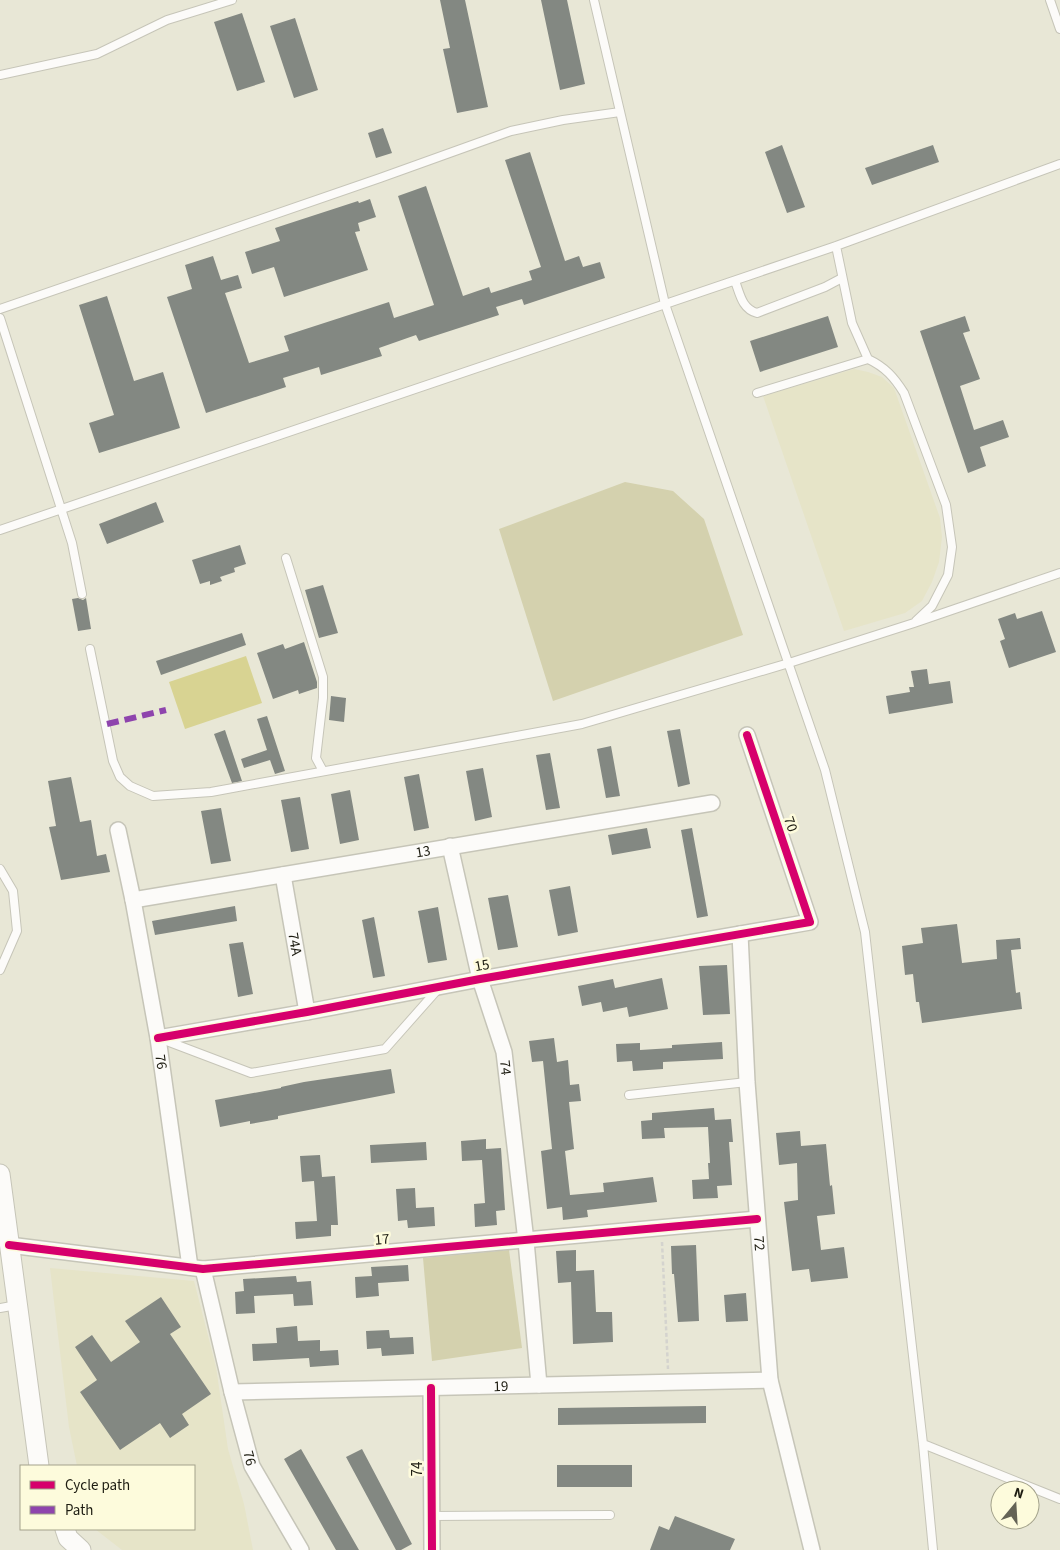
<svg xmlns="http://www.w3.org/2000/svg" width="1060" height="1550" viewBox="0 0 1060 1550" font-family="'Source Sans 3',sans-serif">
	<rect width="100%" height="100%" fill="#e8e7d6"/>
	<!-- built -->
	<path fill="#e6e4c8" d="M854 369 868 372 882 377 894 388 940 518 942 537 939 562 932 582 922 601 905 613 844 631 763 396Z
		M50 1268 194 1281 216 1367 228 1449 244 1504 253 1550H122L95 1529H194V1466H77L69 1427Z"/>
	<!-- green -->
	<path fill="#d4d1ae" d="M625 482 673 491 704 519 743 635 553 701 499 529Z
		M509 1250 522 1348 432 1361 423 1258Z"/>
	<!-- water -->
	<path fill="#d8d392" d="M246 656 262 703 185 729 169 682Z"/>
	<!-- building -->
	<path fill="#838882" d="M440 0H465L488 107 457 113 443 49 450 48Z
		M541 0H567L585 84 560 90Z
		M242 13 265 82 237 91 214 22Z
		M295 18 318 90 294 98 270 26Z
		M383 128 392 153 376 158 368 133Z
		M782 145 805 207 787 213 765 152Z
		M933 145 939 162 872 185 865 168Z
		M530 152 565 261 579 256 583 267 600 262 605 278 524 305 522 299 496 307 499 315 419 341 416 335 379 348 382 356 321 375 319 367 283 378 286 387 206 413 167 297 192 289 185 265 213 256 221 280 238 275 242 288 225 293 249 363 289 351 284 336 389 302 394 318 434 305 398 196 426 186 463 296 489 287 491 293 532 280 529 271 541 267 505 160Z
		M370 199 376 217 358 223 360 231 355 232 368 270 284 297 274 267 252 274 245 252 280 241 275 228 358 201 359 203Z
		M107 296 134 381 163 372 180 428 99 453 89 423 114 415 79 305Z
		M828 316 838 347 760 372 750 341Z
		M965 316 970 331 963 333 980 379 960 386 974 430 1003 420 1009 437 980 447 986 466 968 473 920 331Z
		M156 502 164 522 107 544 99 524Z
		M240 545 246 564 234 568 235 572 220 577 222 581 210 585V581L200 584 192 560Z
		M323 585 338 633 319 638 305 590Z
		M78 598 83 600 86 598 91 629 78 631 72 599Z
		M1042 611 1056 652 1009 668 1000 641 1005 639 998 619 1015 613 1017 619Z
		M242 633 246 645 161 675 156 661Z
		M304 642 317 682V688L299 694 298 690 273 699 257 653 283 644 285 649Z
		M927 669 929 684 950 681 953 703 889 714 886 696 910 692 909 687H914L911 671Z
		M331 696 346 698 344 722 329 720Z
		M267 716 285 771 275 774 270 760 244 768 241 759 267 750 257 719Z
		M680 729 690 784 678 787 667 731Z
		M225 730 242 781 232 783 214 734Z
		M611 746 620 796 606 798 597 749Z
		M550 753 560 808 546 810 536 755Z
		M483 768 492 817 475 821 466 771Z
		M419 774 429 828 414 831 404 777Z
		M71 777 80 822 91 820 97 856 106 854 110 872 61 880 49 827 56 826 48 781Z
		M350 790 359 840 340 844 331 794Z
		M300 797 309 849 291 852 281 800Z
		M221 808 231 861 211 864 201 811Z
		M647 828 651 848 612 855 608 835Z
		M692 828 708 916 697 918 681 830Z
		M570 886 578 932 558 936 549 890Z
		M508 895 518 947 498 950 488 898Z
		M235 906 237 921 155 935 152 921Z
		M438 907 447 960 428 963 418 911Z
		M374 917 385 976 373 978 362 920Z
		M957 924 962 963 997 959 996 940 1020 938 1021 949 1011 950 1016 993 1020 992 1022 1009 922 1023 919 1002H916L913 974 905 975 902 946 923 943 921 928Z
		M243 942 253 994 238 997 229 944Z
		M727 965 730 1014 703 1015 699 966Z
		M662 978 668 1009 629 1017 627 1007 603 1012 601 1002 582 1006 578 986 613 979 615 988Z
		M554 1038 557 1062 568 1060 570 1085 579 1084 581 1101 569 1102 574 1149 565 1151 570 1195 604 1192 603 1183 653 1177 657 1202 587 1210 588 1217 563 1220 562 1207 547 1209 541 1151 552 1149 543 1061 532 1062 529 1041Z
		M722 1042 723 1059 663 1062V1069L633 1071 632 1061 617 1062 616 1044 640 1043V1050L672 1048V1045Z
		M391 1069 395 1093 278 1116V1119L250 1124V1121L220 1127 215 1100 281 1088V1087L304 1082Z
		M714 1108 715 1120 731 1119 733 1142H729L732 1185 717 1186 718 1198 693 1199 692 1180 709 1179 708 1163H710L708 1127 664 1128 665 1138 642 1139 641 1121 652 1120V1113Z
		M800 1131 801 1146 826 1144 830 1186 832 1185 835 1214 817 1216 821 1250 844 1247 848 1278 811 1282 809 1269 792 1271 784 1202 798 1200 797 1163 779 1165 776 1133Z
		M486 1139V1149L501 1148 505 1210 496 1211 497 1225 475 1227 474 1204 485 1203 482 1160 462 1161 461 1141Z
		M426 1142 427 1160 371 1163 370 1145Z
		M320 1155 322 1177 335 1176 338 1225H331V1236L296 1239 295 1222 317 1221 314 1181 302 1182 300 1156Z
		M415 1188 416 1208 434 1207 435 1226 408 1228 407 1220 398 1221 396 1189Z
		M696 1245 699 1321 678 1322 674 1274H672L671 1246Z
		M576 1250V1271L594 1270 596 1312H612L613 1342 573 1344 571 1282 558 1283 556 1251Z
		M408 1265 409 1281 378 1283 379 1296 356 1298 355 1277 372 1276 371 1267Z
		M296 1276 297 1282 311 1281 313 1305 294 1306 293 1294 254 1296 255 1313 236 1314 235 1292 244 1291 243 1279Z
		M746 1293 748 1321 726 1322 724 1295Z
		M161 1297 181 1327 170 1334 211 1394 182 1414 189 1425 170 1438 160 1423 120 1450 80 1392 97 1380 75 1347 92 1335 111 1362 140 1342 125 1321Z
		M297 1326 298 1341 320 1340V1351L338 1350 339 1365 310 1367 309 1358 253 1361 252 1344 277 1343 276 1328Z
		M389 1330 390 1338 413 1337 414 1354 382 1356 381 1348 367 1349 366 1331Z
		M706 1406V1423L558 1425V1408Z
		M301 1449 359 1550H336L284 1459Z
		M362 1449 412 1544 401 1550H396L346 1457Z
		M557 1465H632V1487H557Z
		M675 1516 735 1539 730 1550H650L659 1526 669 1530Z"/>
	<g fill="none" stroke-linecap="round" stroke-linejoin="round">
		<!-- service casing -->
		<g stroke="#c6c5b8" stroke-width="10">
			<path id="service" d="M594 0 665 304 825 770 865 932 923 1444 933 1550
				M1050 0 1060 29
				M0 75 97 54 167 20 232 0
				M836 246 852 323 868 359C885 367 894 377 904 393L946 505 952 547 948 575 932 606 916 621
				M735 281C740 294 742 309 757 313L825 287 842 278
				M0 309 380 178 511 131 563 120 620 112
				M0 318 72 543 82 594
				M757 393 868 359
				M0 530 836 246 1060 164
				M286 558 323 677V698L316 758 323 771
				M90 649 113 761 120 777 130 786 153 796 211 792 582 724 789 663 914 623 1060 573
				M0 869 13 891 17 931 0 970
				M164 1040 251 1073 385 1049 439 988
				M629 1095 747 1082
				M0 1308 17 1305
				M923 1444 1060 1499
				M432 1516 610 1515"/>
		</g>
		<!-- minor casing -->
		<g stroke="#c6c5b8" stroke-width="18">
			<g id="minor">
				<path id="s1" d="M118 830 133 900 158 1038 190 1267"/>
				<path id="s2" d="M450 846 480 979 504 1052 526 1241 539 1385"/>
				<path id="s3" d="M283 875 307 1012"/>
				<path id="s4" d="M133 900 712 803"/>
				<path id="s5" d="M740 934 747 1082 770 1380 812 1550"/>
				<path d="M158 1038 307 1012 480 979 810 922 747 735"/>
				<path d="M9 1245 203 1269 757 1219"/>
				<path id="s6" d="M203 1269 232 1392 252 1466 301 1550"/>
				<path d="M431 1388 432 1550"/>
				<path id="s7" d="M232 1392 770 1380"/>
			</g>
		</g>
		<!-- tertiary casing -->
		<g stroke="#c6c5b8" stroke-width="21">
			<path id="tertiary" d="M0 1174 39 1466
				M65 1529 68 1538 81 1550"/>
		</g>
		<!-- path -->
		<path stroke="#d4d3ce" stroke-width="2.5" stroke-dasharray="4 2.5" stroke-linecap="butt" d="M662 1242 668 1369"/>
		<!-- service -->
		<use href="#service" stroke="#fcfbf9" stroke-width="8"/>
		<!-- minor -->
		<use href="#minor" stroke="#fcfbf9" stroke-width="15"/>
		<!-- tertiary -->
		<use href="#tertiary" stroke="#fcfbf9" stroke-width="19"/>
		<!-- quiet -->
		<path stroke="#8e44ad" stroke-width="6" stroke-dasharray="12 6" stroke-linecap="butt" d="M107 724 166 710"/>
		<!-- cycleway casing -->
		<g stroke="#fdfbdc" stroke-width="11">
			<path id="cycleway" d="M158 1038 307 1012 480 979 810 922 747 735
				M9 1245 203 1269 757 1219
				M431 1388 432 1550"/>
		</g>
		<!-- cycleway -->
		<use href="#cycleway" stroke="#d6006c" stroke-width="8"/>
	</g>
	<g text-anchor="middle" stroke-width="5" stroke-linejoin="round" paint-order="stroke">
		<!-- street labels -->
		<g font-size="15" fill="#1d1c11" stroke="#fdfbdc">
			<text transform="translate(791 824) rotate(71)" y="5">70</text>
			<text dy="5" stroke="none"><textPath href="#s4" startOffset="294">13</textPath></text>
			<text dy="5" stroke="none"><textPath href="#s3" startOffset="70">74A</textPath></text>
			<text transform="translate(482 965) rotate(-10)" y="5">15</text>
			<text dy="5" stroke="none"><textPath href="#s1" startOffset="236">76</textPath></text>
			<text dy="5" stroke="none"><textPath href="#s2" startOffset="229">74</textPath></text>
			<text transform="translate(382 1239) rotate(-5)" y="5">17</text>
			<text dy="5" stroke="none"><textPath href="#s5" startOffset="310">72</textPath></text>
			<text dy="5" stroke="none"><textPath href="#s7" startOffset="269">19</textPath></text>
			<text dy="5" stroke="none"><textPath href="#s6" startOffset="195">76</textPath></text>
			<text transform="translate(417 1469) rotate(-90)" y="5">74</text>
		</g>
	</g>
	<!-- legend -->
	<rect x="20" y="1465" width="175" height="65" fill="#fdfbdc" stroke="#a3a28b"/>
	<rect x="30" y="1481" width="25" height="8" fill="#d6006c" stroke="#a3a28b"/>
	<text x="65" y="1490" font-size="15" fill="#1d1c11">Cycle path</text>
	<rect x="30" y="1506" width="25" height="8" fill="#8e44ad" stroke="#a3a28b"/>
	<text x="65" y="1515" font-size="15" fill="#1d1c11">Path</text>
	<!-- north arrow -->
	<g transform="translate(1015 1505) rotate(18)"><circle r="24" fill="#fdfbdc" stroke="#a3a28b"/>
	<path d="M0-4L9 19L0 12L-9 19Z" fill="#646356"/>
	<text y="-8" font-size="14" font-weight="bold" text-anchor="middle" fill="#1d1c11">N</text>
	</g>
</svg>
